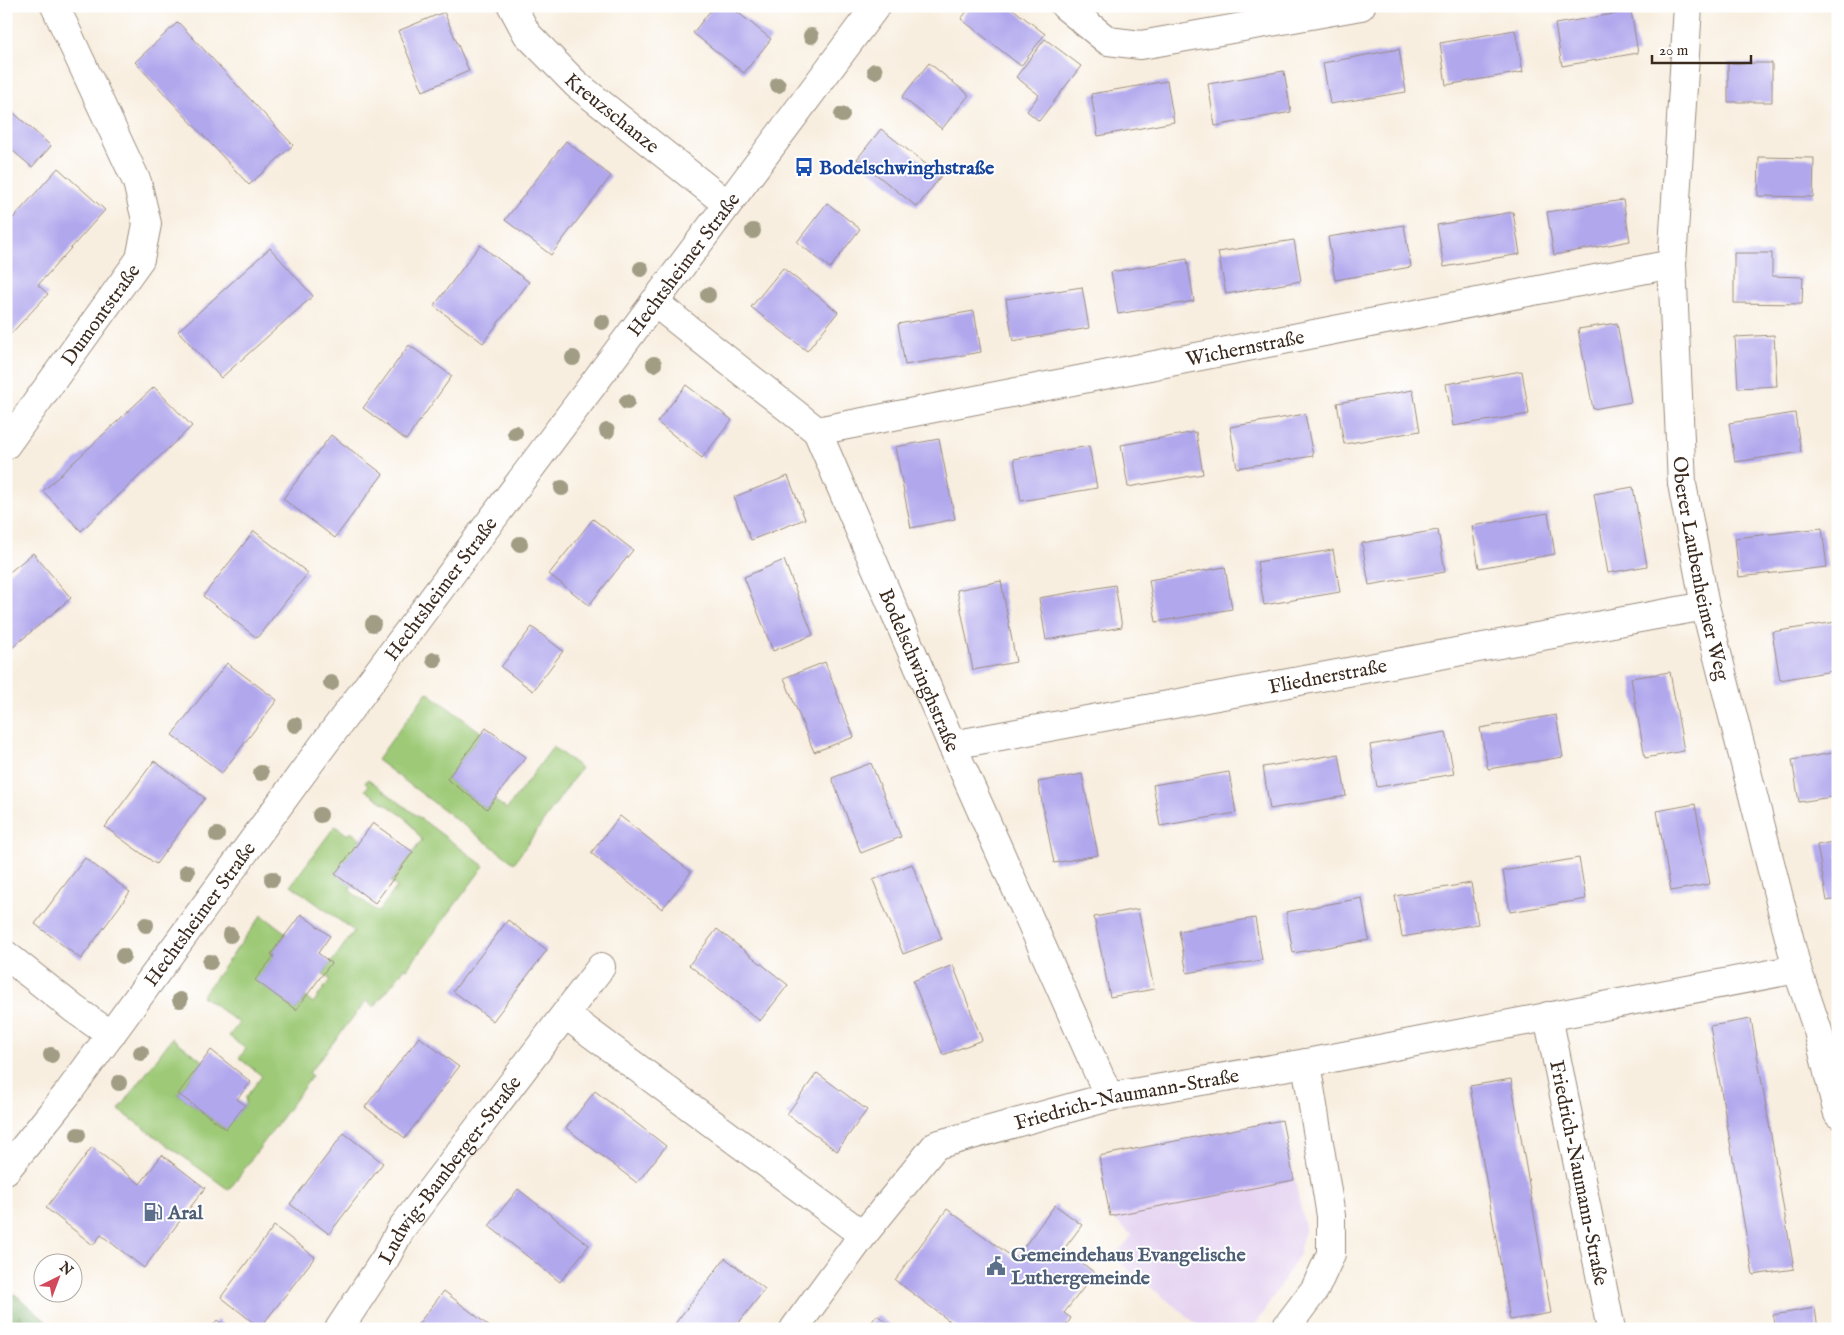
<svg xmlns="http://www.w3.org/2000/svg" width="1844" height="1335" viewBox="0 0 1844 1335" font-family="'IM FELL English',serif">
	<defs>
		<pattern id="forest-firs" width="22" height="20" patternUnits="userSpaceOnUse" patternTransform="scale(1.25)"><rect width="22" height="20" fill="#7eae68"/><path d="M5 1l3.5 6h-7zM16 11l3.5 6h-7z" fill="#688e55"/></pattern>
	</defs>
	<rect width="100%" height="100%" fill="#fff"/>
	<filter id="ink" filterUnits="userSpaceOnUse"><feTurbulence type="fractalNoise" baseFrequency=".02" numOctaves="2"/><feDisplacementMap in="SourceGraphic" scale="10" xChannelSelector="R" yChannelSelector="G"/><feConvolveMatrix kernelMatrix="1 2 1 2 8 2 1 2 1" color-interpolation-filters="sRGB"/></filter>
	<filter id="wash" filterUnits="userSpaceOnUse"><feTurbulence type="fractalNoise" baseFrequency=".0096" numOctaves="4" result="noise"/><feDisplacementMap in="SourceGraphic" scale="20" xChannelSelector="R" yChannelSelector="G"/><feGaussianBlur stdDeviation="1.12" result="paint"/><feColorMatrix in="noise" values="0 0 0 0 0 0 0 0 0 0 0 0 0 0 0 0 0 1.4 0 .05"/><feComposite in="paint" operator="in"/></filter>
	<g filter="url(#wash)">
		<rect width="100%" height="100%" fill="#f8eedf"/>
		<!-- built -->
		<path fill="#e5d3f1" d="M1282 1120 1305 1227 1298 1257 1253 1329H1203L1114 1258 1132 1235 1110 1216 1099 1156Z"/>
		<!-- green -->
		<path fill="#9eca77" stroke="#6c7a4a" d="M427 692 482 733 447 779 487 809 494 800 507 809 553 747 581 768 514 863 377 760Z
			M368 779 484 866 407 969 405 968 374 1007 366 1001 309 1073 312 1076 229 1190 119 1110 172 1038 203 1061 178 1094 225 1129 245 1105 246 1097 262 1076 239 1058 246 1049 229 1036 239 1023 202 996 262 915 286 933 271 954 274 956 256 980 296 1010 306 997 313 1003 330 980 323 974 354 931 291 885 335 826 348 835 351 832 361 839 352 886 349 890 378 912 397 887 391 882 422 840 406 818 365 790 368 786 365 783Z"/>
		<!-- forest -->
		<path fill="url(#forest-firs)" stroke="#5c6c43" d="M8 1288 55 1329H6Z"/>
		<g id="blocks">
			<!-- building -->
			<path fill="#b1a7ed" d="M714 6H730L771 39 744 73 693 33Z
				M971 6H1009L1045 34 1021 66 961 19Z
				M1631 11 1638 53 1562 66 1555 24Z
				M444 12 469 71 423 91 398 31Z
				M178 22 293 145 249 185 135 62Z
				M1515 30 1523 72 1446 85 1440 43Z
				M1045 39 1081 66 1039 121 1027 111 1039 95 1016 77Z
				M1399 49 1406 92 1330 104 1323 63Z
				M929 63 969 95 942 129 902 97Z
				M1728 63H1772V102H1728Z
				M1284 71 1291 112 1215 126 1208 84Z
				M1167 81 1174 122 1098 136 1091 94Z
				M6 106 51 146 32 167 6 145Z
				M881 129 941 176 917 207 857 159Z
				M566 141 611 176 551 255 505 220Z
				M1759 157 1814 158 1813 197 1758 196Z
				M58 168 105 210 38 285 48 294 6 339V226Z
				M1623 200 1630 241 1554 255 1547 212Z
				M827 203 860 229 830 268 797 242Z
				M1513 212 1520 254 1444 267 1437 225Z
				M1404 225 1411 267 1335 280 1328 237Z
				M1294 240 1301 281 1226 294 1218 252Z
				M480 245 529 282 483 343 434 306Z
				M270 248 313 296 221 378 178 331Z
				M1734 253H1772V276L1803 277 1802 304 1734 303Z
				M1187 259 1194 301 1118 314 1111 272Z
				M783 268 838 312 807 351 751 307Z
				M1082 287 1089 328 1013 341 1006 299Z
				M974 311 981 352 905 365 898 324Z
				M1617 323 1631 402 1593 409 1578 329Z
				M1774 335 1777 386 1738 388 1735 337Z
				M409 345 452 376 406 440 363 408Z
				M1522 371 1529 414 1453 426 1446 384Z
				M686 385 732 420 702 458 657 422Z
				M154 387 192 426 81 531 43 491Z
				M1413 390 1420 431 1344 444 1337 403Z
				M1795 413 1801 452 1735 462 1729 423Z
				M1305 414 1313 456 1237 468 1230 427Z
				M1196 432 1203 474 1128 487 1121 445Z
				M331 435 383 474 335 538 283 499Z
				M939 439 955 519 911 528 895 447Z
				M1089 446 1097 488 1021 501 1014 459Z
				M788 476 805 519 751 540 734 497Z
				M1633 487 1647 566 1608 573 1594 494Z
				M1548 513 1555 554 1479 568 1472 526Z
				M593 519 633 550 589 605 549 574Z
				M1822 528 1827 567 1739 577 1735 538Z
				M1438 530 1445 572 1369 585 1362 543Z
				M254 531 308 573 257 638 203 596Z
				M1333 550 1340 592 1264 605 1257 562Z
				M33 553 71 598 6 653V575Z
				M784 560 813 635 773 651 744 577Z
				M1225 567 1232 609 1156 622 1149 580Z
				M1001 581 1016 662 973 670 957 590Z
				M1115 585 1122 627 1046 640 1039 598Z
				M1836 622 1838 670 1780 680 1772 632Z
				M532 627 563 651 533 691 501 667Z
				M825 662 854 737 814 752 784 678Z
				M227 663 277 700 222 773 172 735Z
				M1670 672 1684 751 1645 758 1631 678Z
				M1556 715 1563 757 1488 769 1480 728Z
				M486 728 526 757 487 809 447 779Z
				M1446 732 1454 774 1377 787 1370 745Z
				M1838 752V796L1799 802 1792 760Z
				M1339 754 1346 796 1270 809 1263 767Z
				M154 761 205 798 156 864 105 827Z
				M871 763 901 837 861 853 832 778Z
				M1229 772 1236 813 1160 826 1153 785Z
				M1082 774 1098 855 1054 863 1038 782Z
				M1695 804 1710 884 1671 891 1657 811Z
				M620 816 691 872 662 909 591 853Z
				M373 823 413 852 375 903 335 874Z
				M1838 841V899L1827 901 1817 845Z
				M85 858 130 892 81 959 35 924Z
				M1579 858 1586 899 1510 912 1503 871Z
				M912 864 942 939 903 954 873 880Z
				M1471 883 1478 924 1402 937 1395 896Z
				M1362 898 1369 940 1293 953 1286 912Z
				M1138 909 1154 989 1110 997 1094 917Z
				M301 914 330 936 318 953 331 963 296 1010 255 980 274 956 271 954Z
				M1255 918 1262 960 1187 973 1179 931Z
				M508 920 547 950 493 1021 453 991Z
				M717 929 788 985 760 1021 689 965Z
				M953 965 982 1040 943 1055 913 981Z
				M1751 1019 1794 1269 1753 1275 1710 1026Z
				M419 1037 459 1067 405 1138 365 1107Z
				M211 1050 251 1082 237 1099 245 1105 226 1129 178 1094Z
				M817 1073 867 1110 837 1151 787 1114Z
				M1511 1079 1551 1313 1510 1320 1470 1086Z
				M595 1091 666 1146 637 1183 566 1128Z
				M1282 1120 1294 1180 1110 1216 1099 1156Z
				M344 1133 383 1163 329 1234 290 1204Z
				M92 1147 140 1184 162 1155 205 1188 144 1268 101 1235 93 1245 46 1208Z
				M518 1189 589 1245 560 1282 489 1226Z
				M1055 1205 1082 1225 1064 1249 1095 1273 1064 1313 1071 1318 1064 1329H960L895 1280 947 1209 1015 1259Z
				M274 1226 315 1257 260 1328 221 1297Z
				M725 1258 765 1289 734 1329H671Z
				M444 1291 480 1319 492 1329 415 1328Z
				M1815 1308 1818 1329H1776L1773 1315Z
				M877 1315 896 1329H866Z
				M217 1320 228 1329H210Z"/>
		</g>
	</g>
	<g filter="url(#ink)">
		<use href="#blocks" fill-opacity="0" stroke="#9a8c7e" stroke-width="1"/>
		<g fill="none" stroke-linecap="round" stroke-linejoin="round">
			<!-- minor casing -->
			<g stroke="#9a8c7e" stroke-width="30">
				<g id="minor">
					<path id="s1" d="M512 6 527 34 576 84 727 204"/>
					<path d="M1065 6 1108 41 1141 45 1361 6"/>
					<path id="s2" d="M1688 6 1672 264 1682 484 1705 606 1797 969 1818 1031 1838 1114"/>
					<path id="s3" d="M654 302 817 431 952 745 1109 1097"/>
					<path id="s4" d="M817 431 1672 264"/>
					<path id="s5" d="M6 445 140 259 147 224 137 182 55 6"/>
					<path id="s6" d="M952 745 1705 606"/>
					<path d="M6 955 74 1009 111 1035"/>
					<path d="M566 1015 863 1235"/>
					<path id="s7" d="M1548 1016 1611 1329"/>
					<path id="s8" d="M339 1329 385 1259 401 1229 601 967"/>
					<path id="s9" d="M794 1329 863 1235 936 1145 1109 1097 1306 1063 1797 969"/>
					<path d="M1285 1329 1315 1289 1331 1254V1216L1306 1063"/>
				</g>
			</g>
			<!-- tertiary casing -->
			<g stroke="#9a8c7e" stroke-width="30">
				<g id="tertiary">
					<path id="s10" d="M6 1170 68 1093 312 760 876 6"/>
				</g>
			</g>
			<!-- minor -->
			<use href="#minor" stroke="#fff" stroke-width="28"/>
			<!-- tertiary -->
			<use href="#tertiary" stroke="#fff" stroke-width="28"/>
		</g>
		<!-- trees -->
		<g fill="#a19d84">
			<circle cx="811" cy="36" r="8"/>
			<circle cx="875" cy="71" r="8"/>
			<circle cx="778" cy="85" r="8"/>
			<circle cx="842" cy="115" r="8"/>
			<circle cx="753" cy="231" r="8"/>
			<circle cx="641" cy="269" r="8"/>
			<circle cx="708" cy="295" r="8"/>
			<circle cx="602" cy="322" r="8"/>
			<circle cx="573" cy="358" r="8"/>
			<circle cx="654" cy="364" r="8"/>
			<circle cx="627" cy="402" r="8"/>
			<circle cx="607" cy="431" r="8"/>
			<circle cx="515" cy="433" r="8"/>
			<circle cx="562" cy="488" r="8"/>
			<circle cx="520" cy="544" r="8"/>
			<circle cx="373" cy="624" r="8"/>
			<circle cx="434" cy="660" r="8"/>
			<circle cx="331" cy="683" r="8"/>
			<circle cx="295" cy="725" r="8"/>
			<circle cx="261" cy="773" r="8"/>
			<circle cx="320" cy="815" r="8"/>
			<circle cx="217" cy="835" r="8"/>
			<circle cx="187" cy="872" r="8"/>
			<circle cx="272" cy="879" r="8"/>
			<circle cx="146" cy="925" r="8"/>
			<circle cx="230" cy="935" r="8"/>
			<circle cx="123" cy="956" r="8"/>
			<circle cx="210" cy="962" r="8"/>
			<circle cx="180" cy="1000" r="8"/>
			<circle cx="141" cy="1053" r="8"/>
			<circle cx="51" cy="1055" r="8"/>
			<circle cx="119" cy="1083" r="8"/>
			<circle cx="78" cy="1135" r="8"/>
		</g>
	</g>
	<!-- icons -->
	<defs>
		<g id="bus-bare" transform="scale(1.5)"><path d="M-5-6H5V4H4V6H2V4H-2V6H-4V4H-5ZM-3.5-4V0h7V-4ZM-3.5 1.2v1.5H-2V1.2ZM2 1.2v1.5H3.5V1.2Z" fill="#1a4fb4" stroke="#fff" stroke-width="2.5" paint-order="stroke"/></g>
		<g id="fuel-bare" transform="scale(1.5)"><path d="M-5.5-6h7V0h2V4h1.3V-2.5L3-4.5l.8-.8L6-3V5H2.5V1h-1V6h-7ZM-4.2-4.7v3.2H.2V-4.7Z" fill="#5c6f8a" stroke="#fff" stroke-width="2.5" paint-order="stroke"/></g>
		<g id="civic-bare" transform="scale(1.5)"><path d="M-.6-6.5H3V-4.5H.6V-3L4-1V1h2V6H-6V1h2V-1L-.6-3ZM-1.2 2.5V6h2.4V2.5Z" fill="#5c6f8a" stroke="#fff" stroke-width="2.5" paint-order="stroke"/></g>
	</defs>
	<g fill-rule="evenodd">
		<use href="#bus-bare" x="804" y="167"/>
		<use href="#fuel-bare" x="153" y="1212"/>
		<use href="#civic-bare" x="996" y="1266"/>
	</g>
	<g text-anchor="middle" stroke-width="4" stroke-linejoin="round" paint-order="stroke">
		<!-- street labels -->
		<g font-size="20" fill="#3b2a1e" stroke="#fff">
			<text dy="7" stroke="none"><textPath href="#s1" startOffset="148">Kreuzschanze</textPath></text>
			<text dy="7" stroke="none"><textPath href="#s10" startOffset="1131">Hechtsheimer Straße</textPath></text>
			<text dy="7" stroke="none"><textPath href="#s5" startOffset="161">Dumontstraße</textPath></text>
			<text dy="7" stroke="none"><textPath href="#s4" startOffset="436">Wichernstraße</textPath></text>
			<text dy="7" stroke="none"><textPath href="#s2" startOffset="565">Oberer Laubenheimer Weg</textPath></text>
			<text dy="7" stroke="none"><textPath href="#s10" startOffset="726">Hechtsheimer Straße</textPath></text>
			<text dy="7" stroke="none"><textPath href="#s3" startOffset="468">Bodelschwinghstraße</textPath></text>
			<text dy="7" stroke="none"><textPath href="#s6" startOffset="382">Fliednerstraße</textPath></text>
			<text dy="7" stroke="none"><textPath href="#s10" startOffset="321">Hechtsheimer Straße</textPath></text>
			<text dy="7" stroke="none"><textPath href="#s9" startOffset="429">Friedrich-Naumann-Straße</textPath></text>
			<text dy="7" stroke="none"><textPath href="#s8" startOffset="194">Ludwig-Bamberger-Straße</textPath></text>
			<text dy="7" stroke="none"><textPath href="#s7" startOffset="160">Friedrich-Naumann-Straße</textPath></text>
		</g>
		<!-- transit labels -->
		<g font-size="20" font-weight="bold" fill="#164399" stroke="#fff" text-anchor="start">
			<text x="819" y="174">Bodelschwinghstraße</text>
		</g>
		<!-- service labels -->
		<g font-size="20" font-weight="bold" fill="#4e5e75" stroke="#fff" text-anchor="start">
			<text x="168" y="1219">Aral</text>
			<text x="1011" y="1261">Gemeindehaus Evangelische<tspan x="1011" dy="23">Luthergemeinde</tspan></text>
		</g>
	</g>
	<!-- margin -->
	<rect width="1844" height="1335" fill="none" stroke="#fff" stroke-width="25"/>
	<!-- north arrow -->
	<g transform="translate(58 1278) rotate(42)"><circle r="24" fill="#ffffff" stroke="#b1aaa5"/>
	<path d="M0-4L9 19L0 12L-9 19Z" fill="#d1495b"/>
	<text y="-8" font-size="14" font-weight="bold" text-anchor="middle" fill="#3b2a1e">N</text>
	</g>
	<!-- scale -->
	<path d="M1652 55v8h99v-8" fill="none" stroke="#3b2a1e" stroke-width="2.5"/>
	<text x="1659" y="55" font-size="15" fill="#3b2a1e" stroke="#ffffff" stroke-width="4" paint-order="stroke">20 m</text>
</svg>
